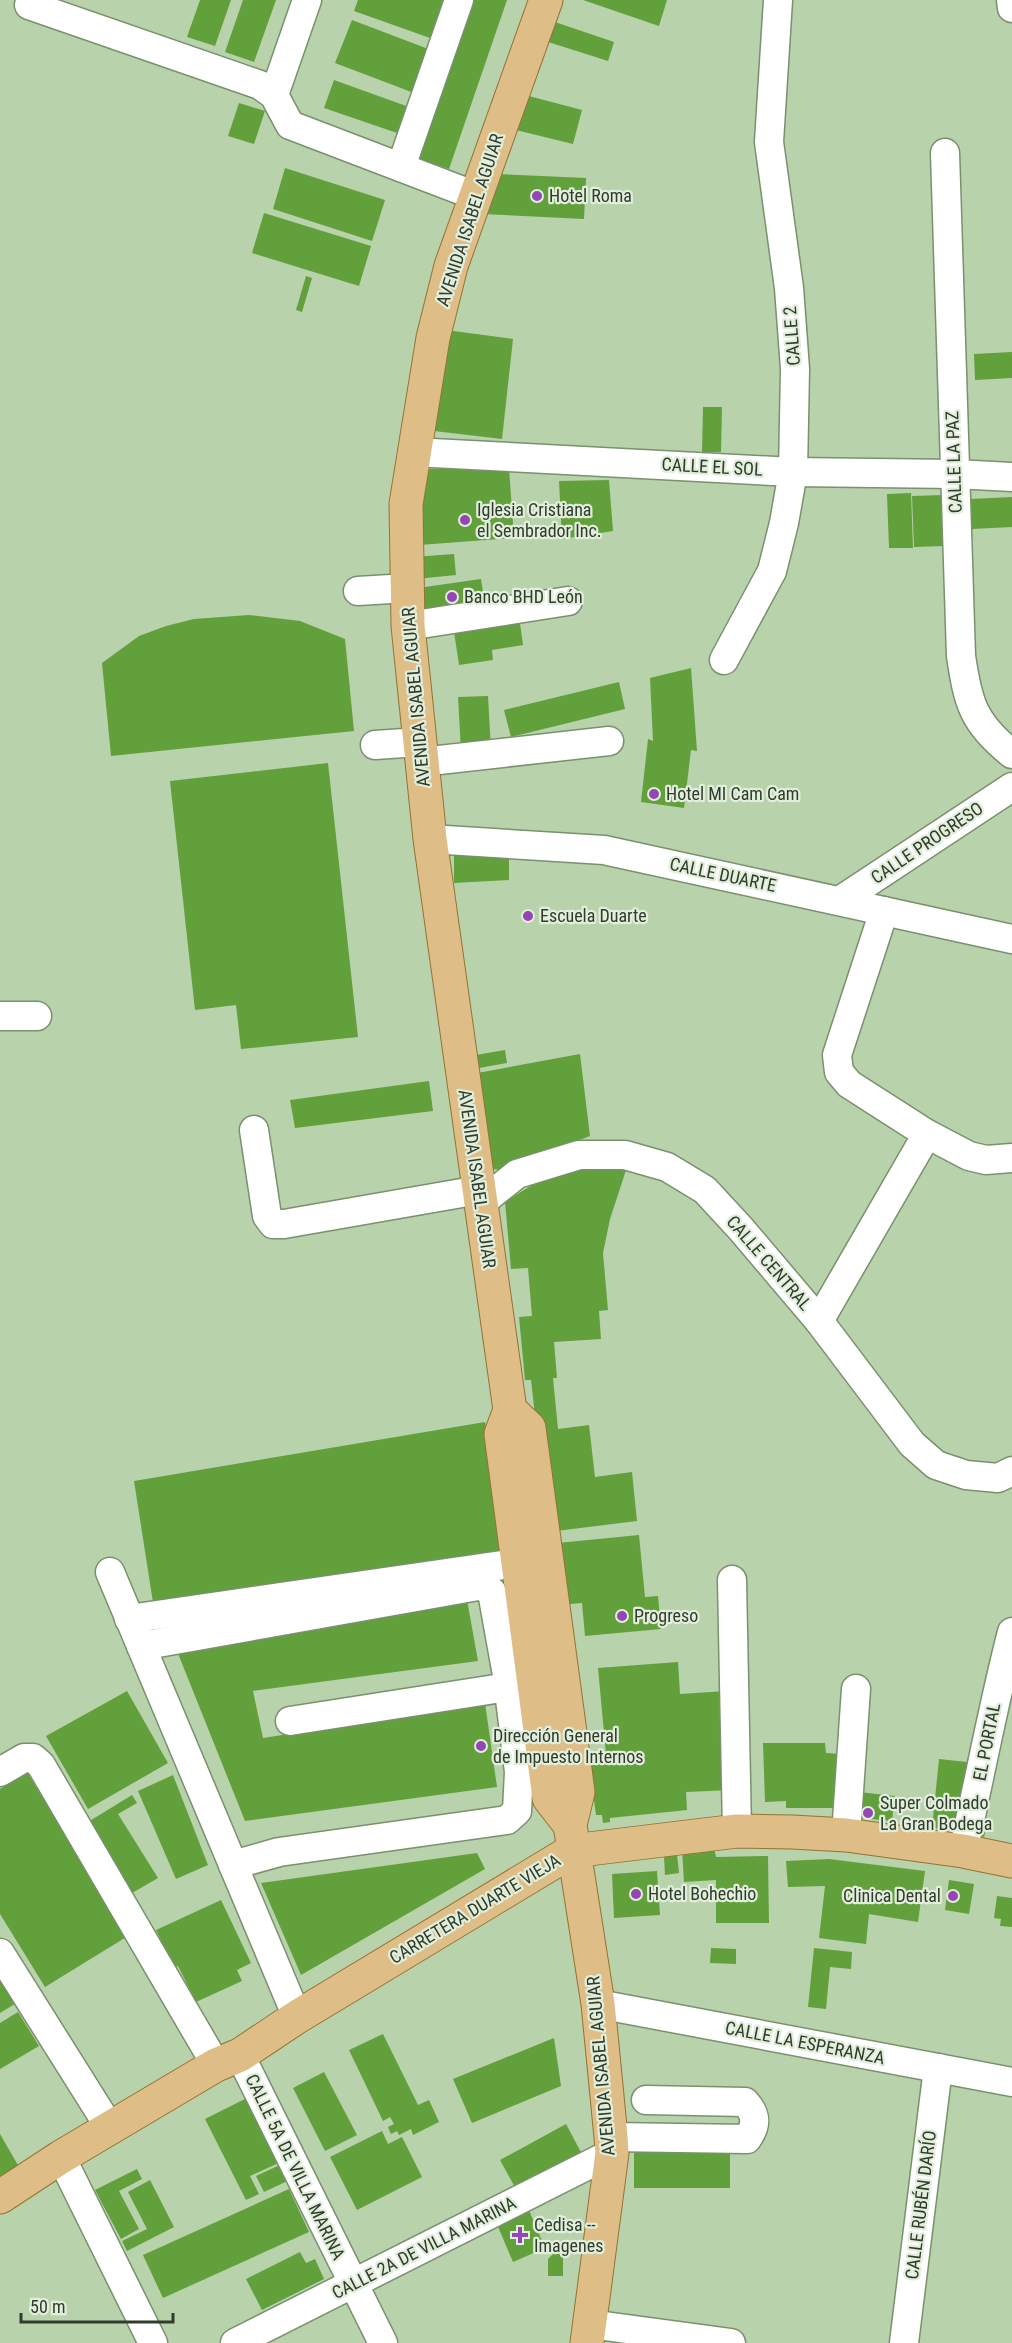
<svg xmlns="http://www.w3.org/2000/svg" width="1012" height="2343" font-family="'Roboto Condensed',sans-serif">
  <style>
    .building { fill: #62a03b }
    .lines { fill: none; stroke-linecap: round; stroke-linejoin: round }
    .minor-casing { stroke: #79916d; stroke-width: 31 }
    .major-casing { stroke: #947332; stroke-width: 35 }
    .minor { stroke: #fff; stroke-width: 28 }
    .major { stroke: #dfbd86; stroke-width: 33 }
    .poi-dot { fill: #9645b5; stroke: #e1eedb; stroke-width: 2 }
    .labels { text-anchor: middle; stroke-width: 4.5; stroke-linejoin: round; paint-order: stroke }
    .poi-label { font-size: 18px; fill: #313c2c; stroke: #e1eedb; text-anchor: start }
    .street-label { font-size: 18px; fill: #313c2c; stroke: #e1eedb }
  </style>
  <rect width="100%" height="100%" fill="#b8d2ac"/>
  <!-- building -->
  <g class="building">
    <polygon points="200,0 231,0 215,46 187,37"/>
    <polygon points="243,0 276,0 254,62 225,52"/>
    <polygon points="358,0 443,0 430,38 354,11"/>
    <polygon points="473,0 507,0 449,169 409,155"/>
    <polygon points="583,0 667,0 659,26"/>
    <polygon points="352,20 431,50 414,93 335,63"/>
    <polygon points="549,20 614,42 608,61 542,40"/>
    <polygon points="334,80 409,107 400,134 324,108"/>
    <polygon points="525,95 582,110 573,144 516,130"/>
    <polygon points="239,103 265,111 254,144 228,136"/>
    <polygon points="285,168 385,200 372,241 273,209"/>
    <polygon points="497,174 586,178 584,219 482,214"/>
    <polygon points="264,213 371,246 359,286 252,253"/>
    <polygon points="306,276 312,278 302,312 296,310"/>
    <polygon points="446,330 513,339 502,439 434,431"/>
    <polygon points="1012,352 1012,378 975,380 974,354"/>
    <polygon points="703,407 722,407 721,452 702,452"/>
    <polygon points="509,468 514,538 419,545 425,472 430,469"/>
    <polygon points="609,480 613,531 562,539 559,481"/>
    <polygon points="911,493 913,548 889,548 887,494"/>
    <polygon points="942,495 944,546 914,547 912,496"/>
    <polygon points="1012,497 1012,527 972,529 971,499"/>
    <polygon points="454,554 456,575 416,579 414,557"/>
    <polygon points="481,579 485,605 422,615 418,588"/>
    <polygon points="249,615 300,621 345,639 354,731 111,756 102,663 139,636 166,626 194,619"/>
    <polygon points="519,616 523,645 492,650 493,660 459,665 453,625"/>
    <polygon points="691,668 697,751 691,750 684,808 641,802 648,739 653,741 650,678"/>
    <polygon points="619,682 625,709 511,737 504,710"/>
    <polygon points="488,696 491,750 461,751 458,697"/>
    <polygon points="328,763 358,1037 241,1049 236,1005 195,1010 170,781"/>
    <polygon points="454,855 509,855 509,880 454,883"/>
    <polygon points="505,1050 507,1063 479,1068 476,1055"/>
    <polygon points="580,1054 590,1136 499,1170 488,1168 472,1074"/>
    <polygon points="429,1081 433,1111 295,1128 290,1100"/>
    <polygon points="627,1167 610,1219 603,1253 608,1310 599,1311 601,1339 554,1342 557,1378 553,1378 558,1429 589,1425 595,1477 632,1472 637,1521 548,1532 531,1380 525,1380 519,1317 532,1316 528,1268 511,1269 505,1202 543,1178 583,1168"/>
    <polygon points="485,1422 505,1554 154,1609 134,1481"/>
    <polygon points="639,1535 645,1597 658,1596 661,1629 585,1636 582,1603 559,1605 558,1543"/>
    <polygon points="464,1583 478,1661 253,1691 263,1738 485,1703 497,1787 245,1821 167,1626"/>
    <polygon points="678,1662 680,1694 726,1691 731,1790 686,1792 687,1810 610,1818 610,1822 603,1823 602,1815 596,1815 588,1755 606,1754 598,1668"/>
    <polygon points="127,1691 168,1763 88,1809 46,1736"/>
    <polygon points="763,1743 825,1743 826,1753 841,1754 841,1808 786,1808 786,1801 765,1802"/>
    <polygon points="939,1759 967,1762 960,1831 932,1828"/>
    <polygon points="27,1772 128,1936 45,1987 0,1914 0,1789"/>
    <polygon points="173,1775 208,1865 176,1879 138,1791"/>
    <polygon points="859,1792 895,1796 892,1821 860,1818"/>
    <polygon points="132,1795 137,1803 118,1814 158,1878 132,1893 88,1822"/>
    <polygon points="971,1818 988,1822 984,1837 971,1833"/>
    <polygon points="714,1848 716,1857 768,1856 769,1923 716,1923 716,1880 684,1882 682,1850"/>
    <polygon points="477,1853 485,1869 301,1975 261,1883"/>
    <polygon points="677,1854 679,1873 665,1875 664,1856"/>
    <polygon points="829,1859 925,1871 918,1922 869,1914 866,1944 819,1938 825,1886 788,1887 786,1861"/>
    <polygon points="657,1871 660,1915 614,1918 612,1874"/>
    <polygon points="949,1880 974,1884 969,1914 945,1910"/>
    <polygon points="997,1896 1012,1898 1012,1927 1000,1926 1001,1919 994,1918"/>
    <polygon points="221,1900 251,1963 237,1970 242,1981 196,2002 178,1966 174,1968 156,1930"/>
    <polygon points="711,1948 736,1949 736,1964 710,1963"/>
    <polygon points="814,1948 852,1952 851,1969 830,1967 826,2009 808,2007"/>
    <polygon points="0,1973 18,2002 0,2013"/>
    <polygon points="18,2012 39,2046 0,2069 0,2023"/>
    <polygon points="383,2034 418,2105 429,2100 439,2122 413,2135 411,2129 399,2135 397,2131 391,2134 388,2127 394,2124 390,2117 383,2121 349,2050"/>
    <polygon points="554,2038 561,2086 472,2123 453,2079"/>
    <polygon points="324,2072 357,2135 325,2151 293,2088"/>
    <polygon points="253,2095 285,2160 250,2176 259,2194 246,2200 205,2119"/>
    <polygon points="566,2124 583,2156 517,2191 500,2160"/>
    <polygon points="382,2131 388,2144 402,2137 422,2177 357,2210 330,2157"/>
    <polygon points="0,2134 19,2167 0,2178"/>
    <polygon points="634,2146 730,2147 730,2188 634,2188"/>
    <polygon points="284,2163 298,2176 264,2192 256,2176"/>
    <polygon points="137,2169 142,2179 119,2191 139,2229 121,2239 95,2190"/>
    <polygon points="150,2180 174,2227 127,2251 122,2241 147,2229 128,2192"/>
    <polygon points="289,2189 309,2232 163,2298 143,2255"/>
    <polygon points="528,2208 545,2248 513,2262 496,2222"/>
    <polygon points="559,2248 563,2250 563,2276 548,2276 548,2259"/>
    <polygon points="300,2252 306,2263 315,2259 324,2279 262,2310 246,2279"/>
  </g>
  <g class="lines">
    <!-- minor casing -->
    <g class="minor-casing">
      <g id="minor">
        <polyline points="1011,0 1012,8"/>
        <polyline points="29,5 260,85 274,95 290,125 476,196"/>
        <polyline points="274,95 307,0"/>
        <path d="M945 153 961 656C968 703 973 723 1012 754"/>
        <polyline points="401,167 459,0"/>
        <polyline points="413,452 793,472 955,474 1012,477"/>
        <polyline points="358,591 407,588"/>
        <polyline points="408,626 568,601"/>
        <polyline points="724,660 772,571 784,523 793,472 795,369 789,288 769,142 778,0"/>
        <polyline points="375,745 419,742"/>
        <polyline points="421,762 609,741"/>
        <polyline points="430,839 604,850 1012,939"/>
        <polyline points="841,900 1012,787"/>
        <polyline points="884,911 837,1055 839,1072 849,1084 927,1134 969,1156 986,1160 1012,1158"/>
        <polyline points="0,1016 37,1016"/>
        <polyline points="254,1130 267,1216 273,1224 284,1224 479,1190"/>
        <polyline points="481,1203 517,1174 579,1155 625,1155 667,1167 705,1190 741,1229 819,1321 912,1444 936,1465 966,1475 998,1478 1012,1471"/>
        <polyline points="819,1321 927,1134"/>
        <polyline points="110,1572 297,2017"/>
        <polyline points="732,1580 737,1831"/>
        <polyline points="129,1619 517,1563"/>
        <polyline points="141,1646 478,1586 486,1587 492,1592 507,1675"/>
        <polyline points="290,1721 508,1687"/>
        <polyline points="0,1772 24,1758 33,1758 41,1765 216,2065"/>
        <polyline points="846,1835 856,1689"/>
        <path d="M963 1851C980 1778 993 1705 1012 1632"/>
        <polyline points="233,1865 279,1852 507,1820 517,1811 519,1772 507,1675 532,1673"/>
        <polyline points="0,1953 110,2128"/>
        <polyline points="598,2004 1012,2082"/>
        <polyline points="240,2055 383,2343"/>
        <path d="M611 2137 747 2139C757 2125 757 2115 745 2102L646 2100"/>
        <polyline points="61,2157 153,2343"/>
        <polyline points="590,2324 731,2343"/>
        <polyline points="235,2343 612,2153"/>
        <polyline points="904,2343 938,2068"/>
      </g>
    </g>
    <!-- major casing -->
    <g class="major-casing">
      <g id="major">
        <polyline points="546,0 451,266 433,338 406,504 408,626 430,839 510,1410 501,1434 549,1798 570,1825"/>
        <polyline points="510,1410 529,1428 578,1792 570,1825 598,2004 611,2137 612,2153 587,2343"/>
        <polyline points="0,2197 61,2157 216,2065 240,2055 297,2017 572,1851 737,1831 792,1832 846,1835 963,1851 1012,1861"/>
      </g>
    </g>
    <!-- minor -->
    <use href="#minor" class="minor"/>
    <!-- major -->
    <use href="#major" class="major"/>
  </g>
  <!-- markers -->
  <g class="poi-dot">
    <circle cx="537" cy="196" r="6"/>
    <circle cx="465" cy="520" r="6"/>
    <circle cx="452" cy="597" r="6"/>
    <circle cx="654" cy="794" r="6"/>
    <circle cx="528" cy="916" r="6"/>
    <circle cx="622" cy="1616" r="6"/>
    <circle cx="481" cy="1746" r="6"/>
    <circle cx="868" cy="1813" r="6"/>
    <circle cx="636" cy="1894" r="6"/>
    <circle cx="953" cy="1896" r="6"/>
    <path d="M517 2226h6v6h6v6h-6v6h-6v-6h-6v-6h6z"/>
  </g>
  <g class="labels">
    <!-- poi labels -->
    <g class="poi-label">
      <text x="549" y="202">Hotel Roma</text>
      <text x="477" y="516">Iglesia Cristiana<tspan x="477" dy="21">el Sembrador Inc.</tspan></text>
      <text x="464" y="603">Banco BHD León</text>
      <text x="666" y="800">Hotel MI Cam Cam</text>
      <text x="540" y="922">Escuela Duarte</text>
      <text x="634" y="1622">Progreso</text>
      <text x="493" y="1742">Dirección General<tspan x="493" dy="21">de Impuesto Internos</tspan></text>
      <text x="880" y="1809">Super Colmado<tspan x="880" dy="21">La Gran Bodega</tspan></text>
      <text x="648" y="1900">Hotel Bohechio</text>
      <text x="941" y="1902" text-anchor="end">Clinica Dental</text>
      <text x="534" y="2231">Cedisa --<tspan x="534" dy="21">Imagenes</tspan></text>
    </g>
    <!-- street labels -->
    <g class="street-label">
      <text transform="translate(470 220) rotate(-72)" y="6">AVENIDA ISABEL AGUIAR</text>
      <text transform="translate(792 336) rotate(-94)" y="6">CALLE 2</text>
      <text transform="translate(954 462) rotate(-92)" y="6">CALLE LA PAZ</text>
      <text transform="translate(712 467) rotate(3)" y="6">CALLE EL SOL</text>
      <text transform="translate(416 697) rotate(-95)" y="6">AVENIDA ISABEL AGUIAR</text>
      <text transform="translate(927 843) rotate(-34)" y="6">CALLE PROGRESO</text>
      <text transform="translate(723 875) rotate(12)" y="6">CALLE DUARTE</text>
      <text transform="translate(477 1179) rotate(82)" y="6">AVENIDA ISABEL AGUIAR</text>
      <text transform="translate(769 1263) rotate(49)" y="6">CALLE CENTRAL</text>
      <text transform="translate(987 1742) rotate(-79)" y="6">EL PORTAL</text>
      <text transform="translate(475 1909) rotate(-31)" y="6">CARRETERA DUARTE VIEJA</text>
      <text transform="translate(805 2043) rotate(11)" y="6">CALLE LA ESPERANZA</text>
      <text transform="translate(601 2066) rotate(-95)" y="6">AVENIDA ISABEL AGUIAR</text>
      <text transform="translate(295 2167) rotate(64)" y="6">CALLE 5A DE VILLA MARINA</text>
      <text transform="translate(921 2205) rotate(-83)" y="6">CALLE RUBÉN DARÍO</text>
      <text transform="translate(424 2248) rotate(-27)" y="6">CALLE 2A DE VILLA MARINA</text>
    </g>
  </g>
  <!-- scale -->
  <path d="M21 2313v9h152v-9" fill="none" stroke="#313c2c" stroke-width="3"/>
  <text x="30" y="2313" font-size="18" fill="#313c2c" stroke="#e1eedb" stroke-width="4.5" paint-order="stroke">50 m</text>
</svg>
